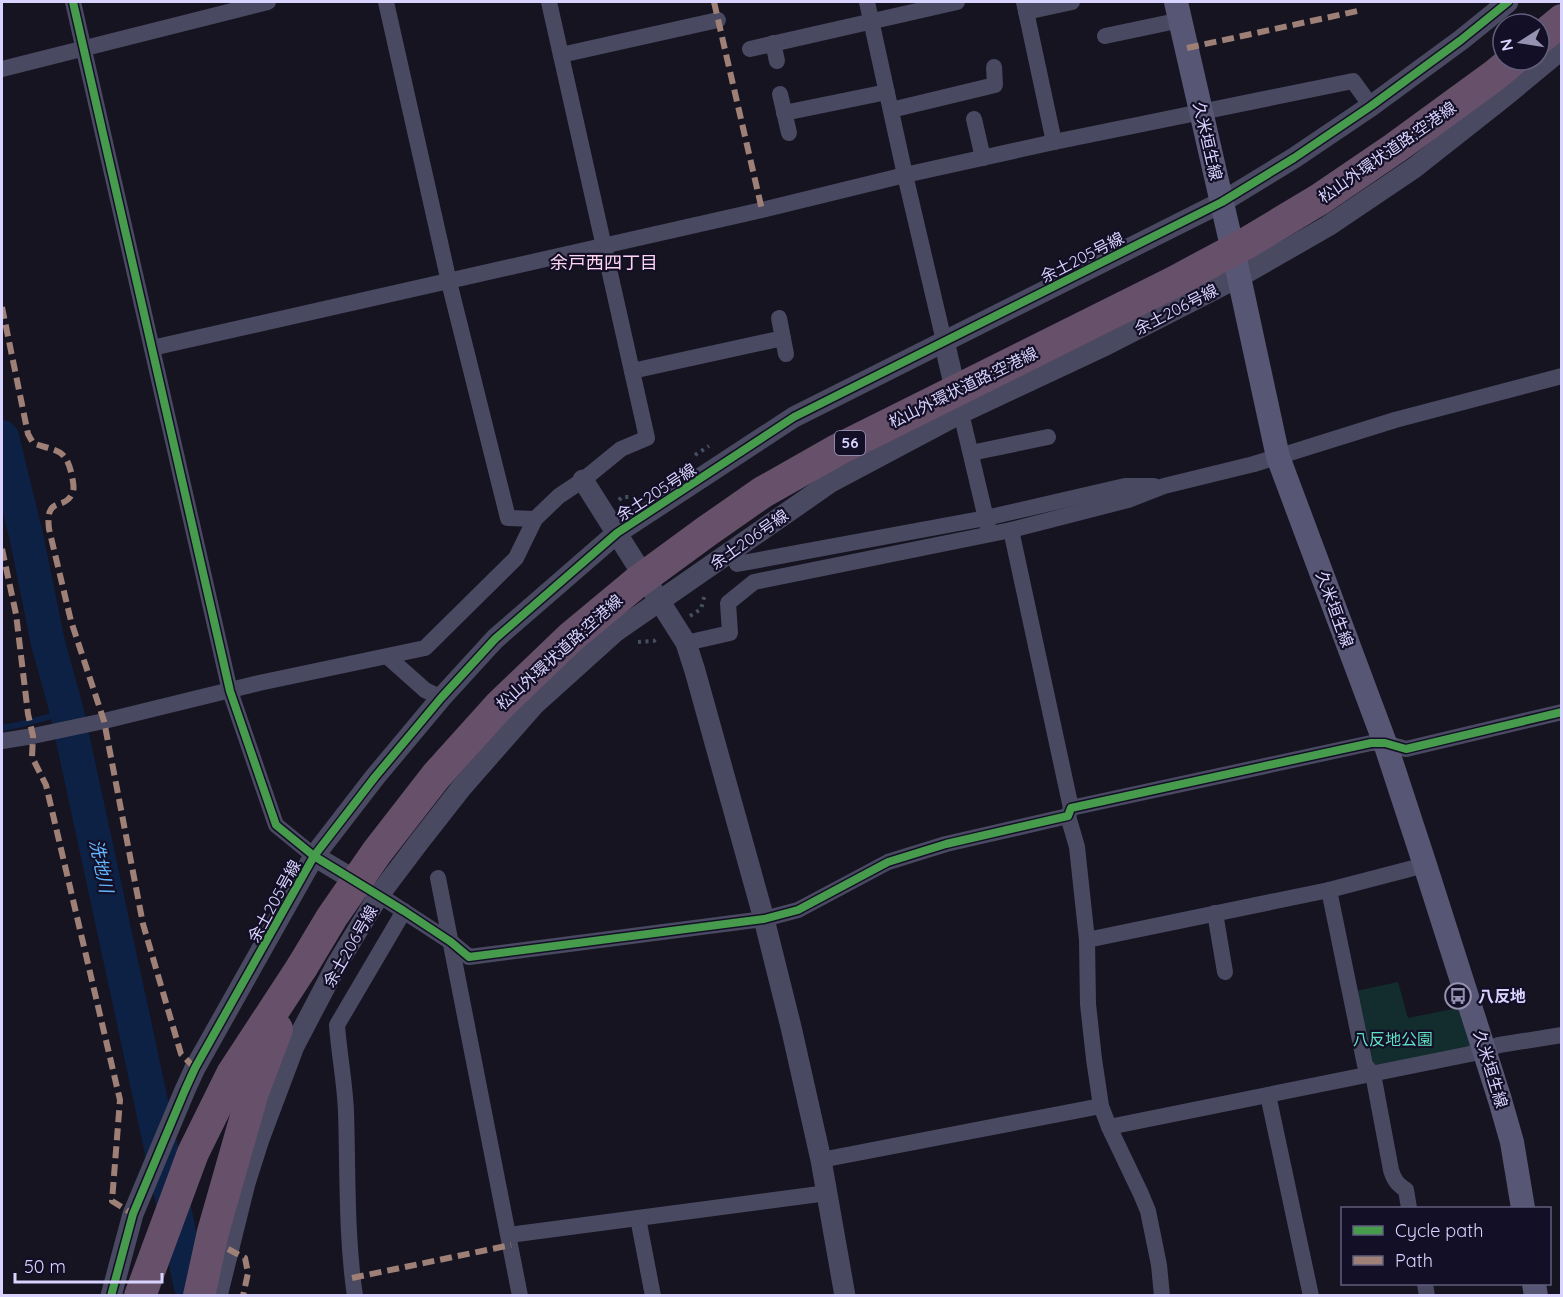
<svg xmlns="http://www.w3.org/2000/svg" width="1563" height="1297" font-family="Quicksand,'Noto Sans JP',sans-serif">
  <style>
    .green { fill: #132c2d }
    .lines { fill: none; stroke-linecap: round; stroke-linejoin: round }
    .stream { stroke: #0d2144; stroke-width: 6 }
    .river { stroke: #0d2144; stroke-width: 34 }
    .path { stroke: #44505f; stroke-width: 4; stroke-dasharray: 3 4.5; stroke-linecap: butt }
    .minor { stroke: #4a4962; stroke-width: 16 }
    .tertiary { stroke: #4a4962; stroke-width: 21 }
    .secondary { stroke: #575674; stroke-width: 24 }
    .motorway { stroke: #67516a; stroke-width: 32 }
    .motorway-bridge { stroke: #67516a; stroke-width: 32 }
    .quiet { stroke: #9e8076; stroke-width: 6; stroke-dasharray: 12 6; stroke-linecap: butt }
    .cycleway-casing { stroke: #130f26; stroke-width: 11 }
    .cycleway { stroke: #469c4c; stroke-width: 8 }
    .labels { text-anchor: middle; stroke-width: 4.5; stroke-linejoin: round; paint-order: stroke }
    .shield { fill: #130f26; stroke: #9e99be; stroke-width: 1.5 }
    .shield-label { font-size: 15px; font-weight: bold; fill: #d9d4ff }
    .street-label { font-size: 16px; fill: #d9d4ff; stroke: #130f26 }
    .poi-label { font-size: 16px; font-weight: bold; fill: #d9d4ff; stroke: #130f26; text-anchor: start }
    .park-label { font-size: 16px; fill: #5fe0c0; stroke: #130f26 }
    .neighbourhood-label { font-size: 18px; fill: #ffd6f0; stroke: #130f26 }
    .water-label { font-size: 18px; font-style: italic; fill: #62b6ff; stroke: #130f26 }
  </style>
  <rect width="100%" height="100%" fill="#161421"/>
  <!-- green -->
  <polygon class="green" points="1398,982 1408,1018 1462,1007 1472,1050 1376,1069 1370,1064 1356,991"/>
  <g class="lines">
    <!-- stream -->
    <polyline class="stream" points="2,728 18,725 67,712"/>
    <!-- river -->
    <polyline class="river" points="2,437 26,535 48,643 67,712 193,1296"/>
    <!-- path -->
    <g class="path">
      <polyline points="695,455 709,446"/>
      <polyline points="619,500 622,497 634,497"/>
      <polyline points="690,616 701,609 705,594"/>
      <polyline points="638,642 654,641 659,637"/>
    </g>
    <!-- minor -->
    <g class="minor">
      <polyline points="73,2 230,691 276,825 314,856"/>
      <polyline points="386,2 449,282 508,518 535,519"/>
      <polyline points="867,2 905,175 944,341"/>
      <polyline points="1024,2 1054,142"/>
      <polyline points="1026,12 1072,2"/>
      <polyline points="1105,36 1181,20"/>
      <polyline points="773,43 777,61"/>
      <polyline points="750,49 957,2"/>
      <polyline points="561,55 718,20"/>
      <polyline points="2,69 268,2"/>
      <polyline points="780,94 789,133"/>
      <polyline points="891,110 995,85 994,67"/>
      <polyline points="784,113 887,92"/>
      <polyline points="974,119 983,158"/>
      <polyline points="779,318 786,354"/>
      <polyline points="152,348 762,210 905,175 1054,142 1353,81 1371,106"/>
      <polyline points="632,371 783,338"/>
      <polyline points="961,413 988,527"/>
      <polyline points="971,453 1048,437"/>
      <polyline points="1011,530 1071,808"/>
      <polyline points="737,564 986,518 1125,486 1154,486"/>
      <polyline points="686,643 730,633 728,603 754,582 1011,530 1128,500 1164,486 1254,464 1395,420 1562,376"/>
      <polyline points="388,657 425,690 441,698"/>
      <polyline points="2,741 33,736 104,721 259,683 425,648 516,558 535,519 559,496 583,480 621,449 647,438 549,2"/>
      <polyline points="1068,816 1077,847 1087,940 1088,1004 1094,1059 1101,1106 1109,1127 1141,1194 1148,1211 1159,1265 1162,1296"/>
      <polyline points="438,878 520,1296"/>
      <path d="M1329 890 1365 1065 1373 1074 1391 1170C1394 1180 1397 1184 1406 1190L1409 1208"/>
      <polyline points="379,895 451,942 469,957 764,919 798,910 888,862 946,844 1068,816 1071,808 1371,743 1385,743 1406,749 1562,712"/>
      <polyline points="1215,913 1225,972"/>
      <polyline points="1087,940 1329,890 1425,865"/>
      <polyline points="1268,1095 1311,1296"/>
      <polyline points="1109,1127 1470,1054 1499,1045 1562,1035"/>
      <polyline points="821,1160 1101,1106"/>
      <polyline points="638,1218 653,1296"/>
      <polyline points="509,1235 827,1193"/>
      <polyline points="1425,1284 1427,1296"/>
      <path d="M355 1296C346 1235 348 1173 346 1112 345 1083 339 1054 337 1025L404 911"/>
    </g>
    <!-- tertiary -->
    <g class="tertiary">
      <polyline points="944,341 958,401"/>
      <polyline points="583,480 686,643 695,671 764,919 791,1027 821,1160 845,1296"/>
      <polyline points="314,856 366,887"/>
      <polyline points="111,1296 133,1214 185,1090 195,1068 314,856 375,777 441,698 495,639 617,533 794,417 1222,202 1294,158 1371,106 1461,40 1508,2"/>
      <polyline points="217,1296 245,1183 259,1139 294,1046 337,964 379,895 419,842 462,787 534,705 615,632 831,482 961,413 1106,345 1239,277 1328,226 1414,168 1504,97 1562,49"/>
    </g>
    <!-- secondary -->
    <g class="secondary">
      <polyline points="1176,2 1239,277 1278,457 1385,743 1425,865 1500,1100 1512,1142 1523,1208"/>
      <polyline points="1534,1284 1536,1296"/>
    </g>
    <!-- motorway -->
    <g class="motorway">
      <polyline points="1539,39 1562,20"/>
      <polyline points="140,1296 193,1153 232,1074 302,967"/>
      <polyline points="199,1296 213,1232 253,1092 277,1029"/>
    </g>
    <!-- motorway-bridge -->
    <polyline class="motorway-bridge" points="302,967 332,917 377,852 436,776 500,705 571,637 636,583 707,531 763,492 839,449 1174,282 1245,244 1320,199 1395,148 1495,75 1513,60"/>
    <!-- quiet -->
    <g class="quiet">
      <polyline points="714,2 762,210"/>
      <polyline points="1187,48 1362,10"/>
      <path d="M2 307 28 434 33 443C56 452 66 447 72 476 73 482 75 489 72 494 64 511 45 495 49 529L71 621 104 721 143 924 181 1054 195 1068"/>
      <polyline points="2,549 16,614 28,714 33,736 32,757 46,785 120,1100 112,1201 133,1214"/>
      <polyline points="228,1249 245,1258 248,1273 243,1296"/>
      <polyline points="352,1278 511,1245"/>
    </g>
    <!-- cycleway casing -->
    <g class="cycleway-casing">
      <g id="cycleway">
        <polyline points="73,2 230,691 276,825 314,856 404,911 451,942 469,957 764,919 798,910 888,862 946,844 1068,816 1071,808 1371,743 1385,743 1406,749 1562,712"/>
        <polyline points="111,1296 133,1214 185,1090 195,1068 314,856 375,777 441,698 495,639 617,533 794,417 1222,202 1294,158 1371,106 1461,40 1508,2"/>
      </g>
    </g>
    <!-- cycleway -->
    <use href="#cycleway" class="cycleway"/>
  </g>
  <!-- icons -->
  <defs>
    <g id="bus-ring" transform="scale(1.35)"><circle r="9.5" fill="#130f26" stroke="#9591b1" stroke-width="1.5"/><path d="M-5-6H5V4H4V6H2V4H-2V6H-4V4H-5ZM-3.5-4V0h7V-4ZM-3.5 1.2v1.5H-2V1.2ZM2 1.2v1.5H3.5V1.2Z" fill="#9591b1"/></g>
  </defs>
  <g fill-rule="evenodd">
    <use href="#bus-ring" x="1458" y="996"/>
  </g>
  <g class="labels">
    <!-- shield labels -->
    <rect class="shield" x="835" y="431" width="30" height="24" rx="4.5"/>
    <g class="shield-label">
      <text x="850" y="448">56</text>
    </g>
    <!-- street labels -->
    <g class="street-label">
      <text transform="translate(1208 141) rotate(77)" y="6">久米垣生線</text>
      <text transform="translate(1387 152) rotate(-35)" y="6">松山外環状道路;空港線</text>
      <text transform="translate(1082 257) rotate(-27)" y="6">余土205号線</text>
      <text transform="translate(1176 309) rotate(-27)" y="6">余土206号線</text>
      <text transform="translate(963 387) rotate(-26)" y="6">松山外環状道路;空港線</text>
      <text transform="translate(656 492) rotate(-33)" y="6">余土205号線</text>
      <text transform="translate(749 539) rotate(-35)" y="6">余土206号線</text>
      <text transform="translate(1335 609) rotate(70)" y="6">久米垣生線</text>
      <text transform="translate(559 652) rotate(-42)" y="6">松山外環状道路;空港線</text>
      <text transform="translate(274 901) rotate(-61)" y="6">余土205号線</text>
      <text transform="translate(350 946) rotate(-60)" y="6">余土206号線</text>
      <text transform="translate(1491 1069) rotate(73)" y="6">久米垣生線</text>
    </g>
    <!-- poi labels -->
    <g class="poi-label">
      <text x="1478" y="1002">八反地</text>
    </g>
    <!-- park labels -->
    <g class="park-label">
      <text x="1393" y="1045">八反地公園</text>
    </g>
    <!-- neighbourhood labels -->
    <g class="neighbourhood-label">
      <text x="604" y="269">余戸西四丁目</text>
    </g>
    <!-- water labels -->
    <g class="water-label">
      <text transform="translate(101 866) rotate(78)" y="6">洗地川</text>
    </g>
  </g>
  <!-- border -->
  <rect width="1563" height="1297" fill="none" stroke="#d9d4ff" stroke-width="6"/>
  <!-- legend -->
  <rect x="1341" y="1207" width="210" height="78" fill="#130f26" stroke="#625e7d" stroke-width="1.5"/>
  <rect x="1353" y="1226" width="30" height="9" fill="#469c4c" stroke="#625e7d" stroke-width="1.5"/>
  <text x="1395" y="1237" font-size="18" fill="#d9d4ff">Cycle path</text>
  <rect x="1353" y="1256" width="30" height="9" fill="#9e8076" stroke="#625e7d" stroke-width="1.5"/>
  <text x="1395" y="1267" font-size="18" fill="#d9d4ff">Path</text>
  <!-- north arrow -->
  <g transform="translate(1521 42) rotate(258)"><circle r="28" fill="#130f26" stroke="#625e7d" stroke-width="1.5"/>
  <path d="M0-4.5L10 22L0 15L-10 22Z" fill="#9591b1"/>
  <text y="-9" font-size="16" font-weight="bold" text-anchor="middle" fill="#d9d4ff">N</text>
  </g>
  <!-- scale -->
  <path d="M15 1273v9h147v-9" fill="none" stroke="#d9d4ff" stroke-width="3"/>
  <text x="24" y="1273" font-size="18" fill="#d9d4ff" stroke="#130f26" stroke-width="4.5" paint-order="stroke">50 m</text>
</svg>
